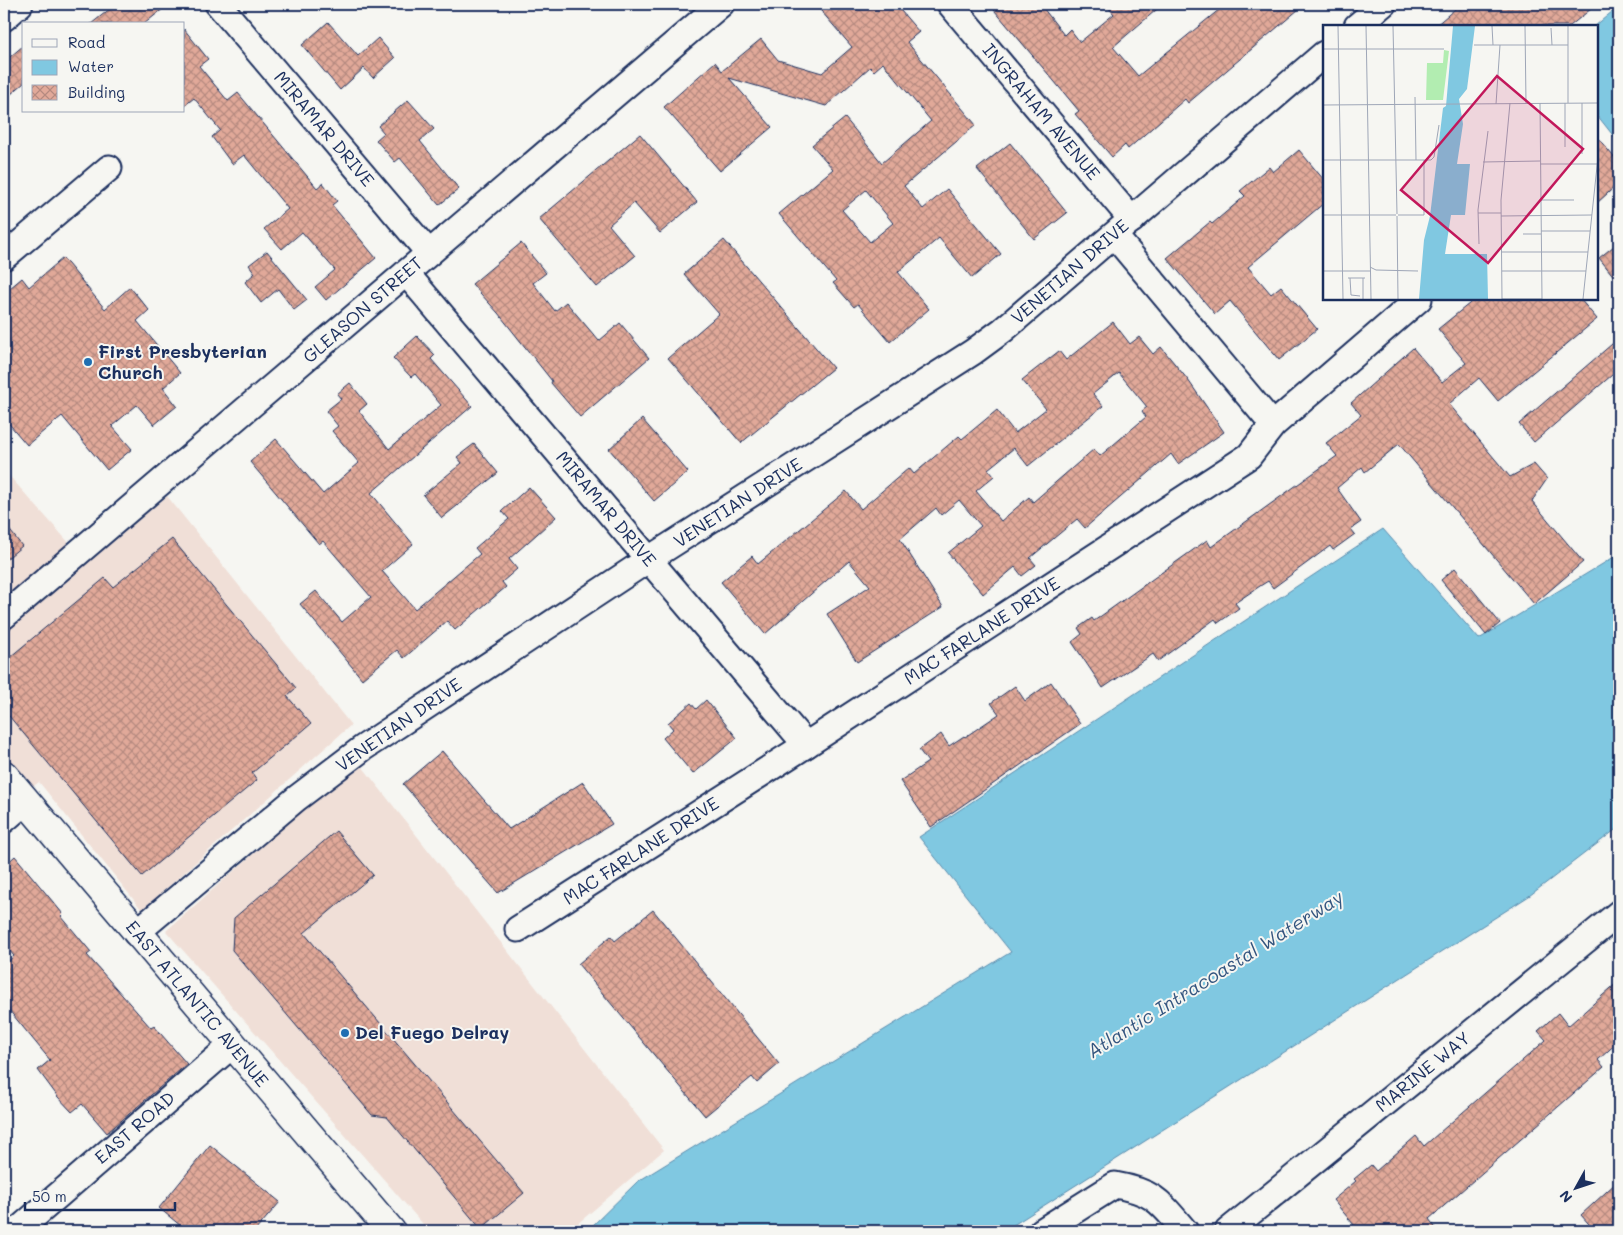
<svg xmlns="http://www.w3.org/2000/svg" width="1623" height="1235" font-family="Mali,sans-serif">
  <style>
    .built { fill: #f0dfd7 }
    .water { fill: #80c8e1; stroke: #588bad }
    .building { fill: url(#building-cross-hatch); stroke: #1b2f5e; fill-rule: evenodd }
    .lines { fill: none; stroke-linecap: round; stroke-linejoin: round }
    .minor-casing { stroke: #1b2f5e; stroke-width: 29 }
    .major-casing { stroke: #1b2f5e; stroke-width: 31 }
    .minor { stroke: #f6f6f2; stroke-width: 25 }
    .major { stroke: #f6f6f2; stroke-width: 28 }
    .poi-dot { fill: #1f6fb2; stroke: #f6f6f2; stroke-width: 2 }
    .labels { text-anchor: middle; stroke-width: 4; stroke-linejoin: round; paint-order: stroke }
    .street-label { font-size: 18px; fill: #1b2f5e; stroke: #f6f6f2 }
    .poi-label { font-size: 18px; font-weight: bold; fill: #1b2f5e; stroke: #f6f6f2; text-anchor: start }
    .water-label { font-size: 19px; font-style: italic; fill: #34557f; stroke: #f6f6f2 }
    .inset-road { fill: none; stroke: #9ea6b7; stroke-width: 1 }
    .view { fill: #c2185b; fill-opacity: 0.15; stroke: #c2185b; stroke-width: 2.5 }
    .inset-edge { fill: none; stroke: #1b2f5e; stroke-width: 2.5 }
  </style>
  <defs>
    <pattern id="building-cross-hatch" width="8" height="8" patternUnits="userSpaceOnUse" patternTransform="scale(1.25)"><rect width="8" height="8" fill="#e1a999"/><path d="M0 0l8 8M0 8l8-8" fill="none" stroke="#b68a80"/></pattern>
  </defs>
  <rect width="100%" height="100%" fill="#f6f6f2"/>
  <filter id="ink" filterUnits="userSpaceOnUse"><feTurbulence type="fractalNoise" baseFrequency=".02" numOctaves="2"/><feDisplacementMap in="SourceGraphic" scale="10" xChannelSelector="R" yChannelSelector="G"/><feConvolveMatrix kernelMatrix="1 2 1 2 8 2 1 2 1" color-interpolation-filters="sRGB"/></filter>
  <g filter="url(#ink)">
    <!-- built -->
    <g class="built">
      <polygon points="4,470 71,545 4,602"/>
      <polygon points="167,496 351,725 142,910 39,782 4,809 4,634"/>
      <polygon points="358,761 664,1150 569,1231 429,1231 166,931"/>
    </g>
    <!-- water -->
    <g class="water">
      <polygon points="1619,6 1619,143 1597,115 1595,26"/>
      <polygon points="1383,529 1479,639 1619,554 1619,827 1529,896 1004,1231 587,1231 637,1182 1011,952 919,837"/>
    </g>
    <!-- building -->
    <g class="building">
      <polygon points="116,4 169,4 144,24 91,24"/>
      <path d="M815 4H895L919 32 907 42 976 125 904 186 923 209 947 189 1001 254 972 278 939 238 898 272 929 309 890 342 858 304 854 307 833 283 836 281 779 214 833 169 812 145 845 118 882 163 931 121 883 63 874 71 870 67 826 106 729 78 772 127 720 171 664 107 715 62 722 71 761 39 778 60 822 73 852 47ZM866 190 893 223 870 242 842 210Z"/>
      <polygon points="989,4 1040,4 1064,35 1070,29 1080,42 1114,14 1105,4 1163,4 1113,47 1138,76 1226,4 1305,4 1188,103 1185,99 1128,149 1125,145 1112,157 1075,114 1079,111 1054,81"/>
      <polygon points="1461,4 1597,4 1570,26 1435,26"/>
      <polygon points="328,22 358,56 378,38 395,58 373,78 364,68 340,90 302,45"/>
      <polygon points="184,29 208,59 199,66 228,101 238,93 317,188 323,183 337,201 332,205 376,258 326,300 315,287 335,270 302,232 282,249 264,229 288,209 244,155 232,164 212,137 220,130 194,98 184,106"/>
      <polygon points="24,45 24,83 4,100 4,62"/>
      <polygon points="408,100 434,129 420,141 459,189 439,205 400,158 395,162 376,140 384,133 378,126"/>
      <polygon points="640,134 697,202 660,233 634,203 609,225 635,256 597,287 539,219"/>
      <polygon points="1597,137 1619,163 1619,183 1597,203"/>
      <polygon points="1010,143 1067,213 1034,239 977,169"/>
      <polygon points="1299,150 1324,180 1324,203 1248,267 1271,294 1281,286 1317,329 1279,360 1230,301 1215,314 1167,258 1210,222 1212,224 1245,196 1240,191 1269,167 1273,172"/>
      <polygon points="724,240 833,368 741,443 668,358 719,314 684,274"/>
      <polygon points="1619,242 1619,283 1599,258"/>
      <polygon points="521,243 546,273 533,283 555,311 566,302 599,341 620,323 649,358 580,417 551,383 552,381 498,313 472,284"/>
      <polygon points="267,251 307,300 294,310 278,289 261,303 245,282 255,273 249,265"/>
      <polygon points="63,258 105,309 130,287 149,310 137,321 180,373 163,388 177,406 154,425 137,405 112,426 132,449 107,470 62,416 27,445 4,418 4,293 22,278 29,287"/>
      <polygon points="1475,299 1580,299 1597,319 1498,401 1479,378 1449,404 1510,477 1534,464 1547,479 1532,501 1583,562 1534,604 1399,444 1365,472 1362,467 1337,488 1361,522 1351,529 1355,534 1333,550 1330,546 1273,588 1268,581 1260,586 1235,603 1239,608 1218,623 1215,619 1158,661 1153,654 1103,688 1072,642 1082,634 1078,628 1092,618 1094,621 1207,540 1211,547 1337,456 1326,443 1361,415 1351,403 1413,348 1442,382 1466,363 1438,329"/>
      <path d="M1113 322 1130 344 1139 337 1153 354 1161 347 1188 380 1224 432 1178 464 1171 454 1085 528 1077 519 1030 558 1036 565 1022 576 1015 567 983 594 948 553 981 526 959 500 941 515 936 508 900 539 943 607 857 662 827 614 870 586 849 561 765 634 721 582 752 556 758 564 846 491 861 509 909 468 914 474 959 436 962 439 997 410 1015 433 1046 409 1022 380 1059 351 1066 360ZM1119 373 1147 407 1142 411 1146 417 1100 456 1094 449 1033 502 1029 497 1001 521 976 491 994 476 988 469 1014 448 1028 466 1103 406 1093 394Z"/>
      <polygon points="417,336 435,355 431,359 472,406 371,493 413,544 382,571 415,609 480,554 475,548 509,519 502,511 529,487 556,517 509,559 517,569 502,582 506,587 455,630 447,621 404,658 397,650 362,679 300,604 316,591 342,622 371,597 323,541 319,544 250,462 276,439 323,494 359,463 332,431 338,426 326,411 341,399 337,394 350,383 367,404 359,411 389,449 441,405 415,374 411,377 393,358"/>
      <polygon points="1619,338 1619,369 1534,442 1519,424"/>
      <polygon points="642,419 688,472 654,501 609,449"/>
      <polygon points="474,444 498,473 442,518 423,495 462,463 457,457"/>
      <polygon points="4,523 22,546 4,561"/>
      <polygon points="172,539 296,688 287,696 311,724 252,773 257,780 142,876 4,710 4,662 105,578 113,587"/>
      <polygon points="1455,568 1500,623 1486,635 1441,580"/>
      <polygon points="1051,682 1080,724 931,827 900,781 928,762 919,750 941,734 949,746 964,736 965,737 999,714 991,703 1015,686 1025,701"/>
      <polygon points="706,700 737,738 693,774 663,738 673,729 668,723 691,703 696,709"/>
      <polygon points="442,751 509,829 583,782 612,824 498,893 403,784"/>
      <polygon points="336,831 373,875 304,933 524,1193 481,1229 387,1117 372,1115 232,950 234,918"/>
      <polygon points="15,856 63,914 61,916 91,952 87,955 151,1028 154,1026 187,1064 107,1133 82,1104 72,1112 58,1097 38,1070 50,1060 4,1004 4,965 14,956 4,944 4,866"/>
      <polygon points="653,910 779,1064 757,1083 752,1077 705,1116 578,964 611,936 615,941"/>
      <polygon points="1619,981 1619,1041 1598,1060 1604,1067 1429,1219 1438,1231 1359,1231 1333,1200 1356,1181 1354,1179 1371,1165 1376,1171 1416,1136 1424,1146 1546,1040 1538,1031 1558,1013 1568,1026"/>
      <polygon points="210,1145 280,1202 255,1231 187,1231 159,1208"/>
      <polygon points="1619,1180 1619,1231 1595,1231 1581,1215"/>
    </g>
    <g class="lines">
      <!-- minor casing -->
      <g class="minor-casing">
        <g id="minor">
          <polyline points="218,4 429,253"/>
          <polyline points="950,4 1132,220"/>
          <polyline points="4,18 20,4"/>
          <polyline points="1357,26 1383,4"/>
          <polyline points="1114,235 1273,425"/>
          <polyline points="4,257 109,168"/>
          <polyline points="406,273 806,745"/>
          <polyline points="4,616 721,4"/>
          <polyline points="4,820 26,801"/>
          <polyline points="518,929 806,745 1249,456 1273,425 1419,299"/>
          <polyline points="136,933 297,798 363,748 649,559 973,352 1003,330 1324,54"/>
          <polyline points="17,1231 232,1045"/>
          <path d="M1042 1231 1115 1185C1155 1192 1160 1202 1185 1231"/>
          <polyline points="1228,1231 1619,913"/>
        </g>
      </g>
      <!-- major casing -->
      <g class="major-casing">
        <polyline id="major" points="4,775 391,1231"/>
      </g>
      <!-- minor -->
      <use href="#minor" class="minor"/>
      <!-- major -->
      <use href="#major" class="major"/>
    </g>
  </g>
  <!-- markers -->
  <g class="poi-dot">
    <circle cx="88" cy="362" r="5"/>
    <circle cx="345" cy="1033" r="5"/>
  </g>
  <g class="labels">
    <!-- street labels -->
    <g class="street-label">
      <text transform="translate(1041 112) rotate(50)" y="6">INGRAHAM AVENUE</text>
      <text transform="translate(324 129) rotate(50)" y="6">MIRAMAR DRIVE</text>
      <text transform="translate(1070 272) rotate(-41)" y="6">VENETIAN DRIVE</text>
      <text transform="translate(363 310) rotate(-41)" y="6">GLEASON STREET</text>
      <text transform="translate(738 503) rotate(-33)" y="6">VENETIAN DRIVE</text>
      <text transform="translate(606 509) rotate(50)" y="6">MIRAMAR DRIVE</text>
      <text transform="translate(982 631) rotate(-33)" y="6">MAC FARLANE DRIVE</text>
      <text transform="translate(399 725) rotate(-35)" y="6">VENETIAN DRIVE</text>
      <text transform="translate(641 851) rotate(-33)" y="6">MAC FARLANE DRIVE</text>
      <text transform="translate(197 1004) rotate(50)" y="6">EAST ATLANTIC AVENUE</text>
      <text transform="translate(1423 1072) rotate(-39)" y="6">MARINE WAY</text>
      <text transform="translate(135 1128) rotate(-41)" y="6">EAST ROAD</text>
    </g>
    <!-- poi labels -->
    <g class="poi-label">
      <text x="98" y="358">First Presbyterian<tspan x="98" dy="21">Church</tspan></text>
      <text x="355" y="1039">Del Fuego Delray</text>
    </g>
    <!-- water labels -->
    <g class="water-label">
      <text transform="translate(1215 974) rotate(-32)" y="7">Atlantic Intracoastal Waterway</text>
    </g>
  </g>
  <!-- overview -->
  <g transform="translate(1323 25)">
    <rect width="275" height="275" fill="#f6f6f2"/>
    <path d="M121 25 126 26 120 75H103L104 38H120Z" fill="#b2edb1"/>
    <path d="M130 1H152L144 64 136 74 140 99 134 139H147L142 190H128L122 229H164L165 274H96L101 215 107 191 120 83 123 81Z" fill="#80c8e1"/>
    <path class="inset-road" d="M15 1 20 274M43 1 48 274M70 1 74 189M169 1 170 20M202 1 203 78M245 1V78M228 3 229 20M151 20H245M0 24H121M92 72 93 135M217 78 219 274M242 78V122M259 78V129M173 79 177 20M0 80 275 78M0 135H108L111 132 116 100M160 137 217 136M217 139H274M218 175H251M155 188H178M0 190H73M75 190H101V135M74 191 75 274M178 191 269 190M218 206H267M200 209H218M156 219 155 185 165 106M179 227H265M47 242 53 245 95 246M0 246H47M179 246H263M25 253H42M27 253 28 270 37 271M40 253V274M179 274 178 175 187 78M179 274H219M260 274 275 132"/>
    <path class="view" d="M174 51 260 124 165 238 78 165Z"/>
    <rect width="275" height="275" class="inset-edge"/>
  </g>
  <!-- margin -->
  <rect width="1623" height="1235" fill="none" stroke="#f6f6f2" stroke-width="20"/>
  <rect x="10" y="10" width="1603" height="1215" fill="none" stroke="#1b2f5e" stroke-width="2" filter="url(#ink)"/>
  <!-- legend -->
  <rect x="22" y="22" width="162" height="90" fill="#f6f6f2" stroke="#9ea6b7"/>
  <rect x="32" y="39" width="25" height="8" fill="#f6f6f2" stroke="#9ea6b7"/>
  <text x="68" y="48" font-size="15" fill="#1b2f5e">Road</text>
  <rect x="32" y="60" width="25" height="15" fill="#80c8e1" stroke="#9ea6b7"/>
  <text x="68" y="72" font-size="15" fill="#1b2f5e">Water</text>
  <rect x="32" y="85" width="25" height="15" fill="url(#building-cross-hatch)" stroke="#9ea6b7"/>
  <text x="68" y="98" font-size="15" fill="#1b2f5e">Building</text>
  <!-- north arrow -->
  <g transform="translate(1576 1188) rotate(230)" stroke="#f6f6f2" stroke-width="4" paint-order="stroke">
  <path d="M0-4L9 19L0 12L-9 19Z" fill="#1b2f5e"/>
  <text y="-8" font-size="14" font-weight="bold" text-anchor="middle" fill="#1b2f5e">N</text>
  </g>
  <!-- scale -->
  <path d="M25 1202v8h150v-8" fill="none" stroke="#1b2f5e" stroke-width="2.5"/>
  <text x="32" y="1202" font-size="15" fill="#1b2f5e" stroke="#f6f6f2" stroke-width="4" paint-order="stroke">50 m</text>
</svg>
